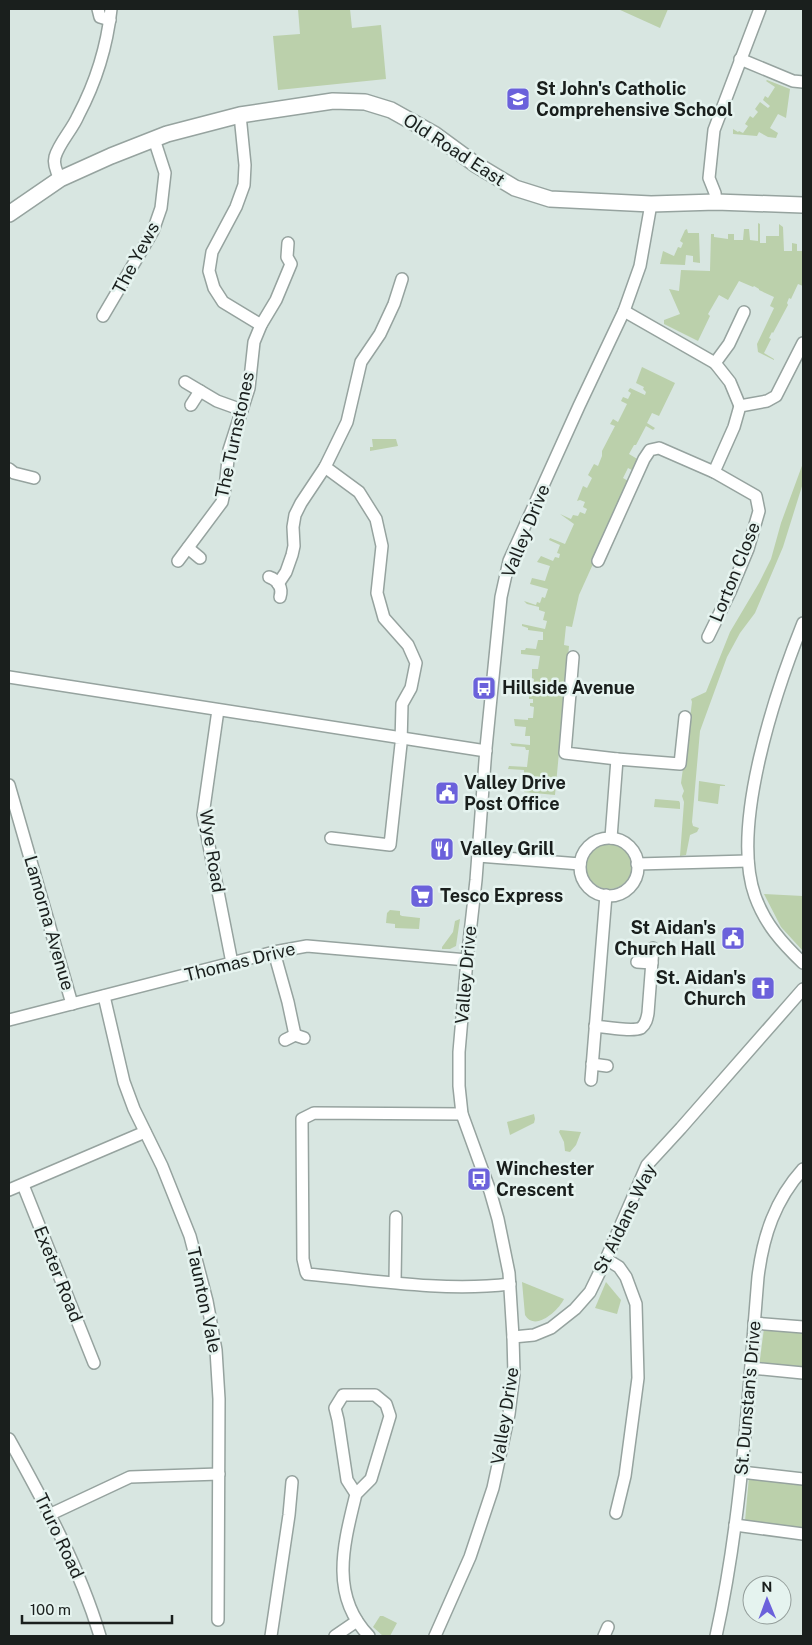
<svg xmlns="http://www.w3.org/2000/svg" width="812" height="1645" font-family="'Public Sans',sans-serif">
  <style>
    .green { fill: #bbd0ab }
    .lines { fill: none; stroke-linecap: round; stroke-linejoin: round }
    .minor-casing { stroke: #96a39f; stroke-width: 14 }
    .major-casing { stroke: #96a39f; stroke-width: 18 }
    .minor { stroke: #fff; stroke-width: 11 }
    .major { stroke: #fff; stroke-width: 15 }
    .labels { text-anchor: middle; stroke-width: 5; stroke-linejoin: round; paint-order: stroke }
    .poi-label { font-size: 18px; font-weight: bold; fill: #1a1f1d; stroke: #e5f3ef; text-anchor: start }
    .street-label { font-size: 18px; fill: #1a1f1d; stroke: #e5f3ef }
  </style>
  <rect width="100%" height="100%" fill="#d8e6e1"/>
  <!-- green -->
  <g class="green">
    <polygon points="298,9 350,9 352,28 381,25 386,79 278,90 273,36 300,34"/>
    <polygon points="618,9 668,9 660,28"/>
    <polygon points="767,80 790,89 786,118 778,114 770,128 778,133 776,138 768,137 759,132 757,136 733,134 733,129 738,132 739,131 743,133 748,126 745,124 750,116 753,118 758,112 755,109 760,102 768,108 770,106 763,100 765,96 768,98 775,87 766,81"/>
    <polygon points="758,223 760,224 760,243 766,243 766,236 779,236 779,224 783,227 784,251 792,251 792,243 797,244 797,251 802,251 803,247 803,286 798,284 791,299 789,298 787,303 788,305 773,333 772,332 769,338 771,339 764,353 774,359 774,360 758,352 757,344 774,308 770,306 774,297 759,290 759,289 754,286 753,287 739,281 728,300 719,295 708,314 710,316 698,341 664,324 664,320 680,314 669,289 679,291 681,270 710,271 711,234 714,234 714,237 728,239 728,234 734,234 734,240 743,240 744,229 749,229 750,240 758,241"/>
    <polygon points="687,229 688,233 699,233 700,263 693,262 693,256 686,255 685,265 660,264 663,251 674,256 678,247 681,248 683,243 680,241 685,230"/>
    <polygon points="642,367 675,383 659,416 652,413 647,423 655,428 653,430 646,426 636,445 634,445 629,454 639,460 634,471 628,468 623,478 630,482 579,595 572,627 566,626 564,645 569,646 555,795 524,792 526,782 524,781 524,770 508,769 509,766 527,767 529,750 526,750 525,747 512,746 510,743 530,745 530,736 525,736 526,727 515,726 514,719 528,720 528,718 533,718 534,707 530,706 530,703 533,703 533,699 529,699 529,693 533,693 534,679 532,678 532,669 538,669 540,656 521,654 521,650 525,650 526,648 536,649 538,640 543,640 543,632 528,630 528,628 522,626 522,624 545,629 547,621 543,620 545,612 539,610 539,607 527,604 524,601 536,605 537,602 540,603 542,597 545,598 548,589 530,584 532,578 545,581 550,566 537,562 541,556 553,561 555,557 559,558 560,554 557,553 560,545 549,540 550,538 565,544 574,524 560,514 571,519 573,515 578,516 580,512 585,514 587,509 583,507 585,502 580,500 577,501 583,486 587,488 592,478 588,475 594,464 598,466 602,456 602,451 615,426 610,424 613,419 618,422 627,404 621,401 623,397 628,399 631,393 628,391 630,388 645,395 646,392 643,389 644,387 636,383"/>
    <polygon points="372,439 396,439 398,446 370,451 370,447 373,447"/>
    <polygon points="803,463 803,483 783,547 755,613 740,633 727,657 700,731 692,822 693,826 699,828 697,832 690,835 686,855 680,856 684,802 682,796 684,791 681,783 691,710 692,702 691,699 706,692 730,632 759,583 771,559 781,523"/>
    <polygon points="699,781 725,785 725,786 720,786 718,804 698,801"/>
    <polygon points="655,799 679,801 680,803 680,809 654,807"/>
    <circle cx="609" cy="866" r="23"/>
    <polygon points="764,894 803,896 803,951 781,927"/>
    <polygon points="390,910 400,911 400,915 402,916 420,918 419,929 395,928 395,924 386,923 387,913"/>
    <polygon points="460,919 456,946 450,949 442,949 442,947 453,932 455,921"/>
    <polygon points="534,1114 535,1119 534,1123 510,1135 507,1122"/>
    <polygon points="560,1130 581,1132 576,1145 570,1152 565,1151 564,1142 559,1132"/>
    <path d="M522 1282 564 1299C558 1311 535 1332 525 1315Z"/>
    <polygon points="606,1282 621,1300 617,1314 595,1308"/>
    <polygon points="764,1328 803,1330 803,1370 759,1367"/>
    <polygon points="749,1477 803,1482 803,1531 745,1521"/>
    <polygon points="380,1616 383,1616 397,1623 390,1636 383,1636 373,1627"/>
  </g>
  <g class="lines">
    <!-- minor casing -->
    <g class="minor-casing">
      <g id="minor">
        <polyline points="98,9 100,17 110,20"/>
        <polyline points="740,59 793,81 803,82"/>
        <polyline points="240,115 245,165 244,185 236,207 212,252 209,271 214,288 223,302 261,325"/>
        <path d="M60 179C57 173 53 164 55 157 59 143 72 130 78 116 96 82 107 47 111 9"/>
        <polyline points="716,202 715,193 709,178 714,130 760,9"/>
        <polyline points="624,311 715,363 730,382 740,406"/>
        <polyline points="103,316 153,231 161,208 165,173 154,139"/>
        <polyline points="715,363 729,344 744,312"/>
        <polyline points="185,382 217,401 242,410"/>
        <polyline points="191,405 200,391"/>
        <polyline points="325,467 359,492 376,519 382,546 377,593 384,618 408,645 416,663 411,688 402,704 401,744 390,845 331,838"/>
        <polyline points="9,469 14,473 34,478"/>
        <polyline points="188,548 200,558"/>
        <polyline points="178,561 222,502 225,488 229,450 249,388 254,342 261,325 276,300 291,264 287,257 288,243"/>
        <polyline points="598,561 644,459 650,450 659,448 714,472"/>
        <path d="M269 577C278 580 283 588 280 597"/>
        <polyline points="278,584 286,572 292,555 294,546 293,527 295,515 301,503 325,467 347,422 361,362 380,334 394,304 402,279"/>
        <path d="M803 623C776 690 730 826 755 896 765 924 782 943 803 963"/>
        <polyline points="708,637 730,592 748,549 759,511 756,496 714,472 734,427 740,406 767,401 776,396 803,343"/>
        <polyline points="573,657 565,753 617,759"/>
        <polyline points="9,677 486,751"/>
        <polyline points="218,710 203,815 232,963"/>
        <polyline points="9,785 72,1004"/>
        <polyline points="611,838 617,759 680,764 685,717"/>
        <circle cx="609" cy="867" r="29"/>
        <polyline points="478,856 580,864"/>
        <polyline points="637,864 748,861"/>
        <polyline points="274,952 288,1002 295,1035"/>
        <polyline points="637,962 652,963"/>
        <polyline points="104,996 124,1082 134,1109 162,1166 190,1236 207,1301 216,1350 219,1399 218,1620"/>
        <polyline points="9,1020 274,952 307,946 467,960"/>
        <path d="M595 1026C605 1027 632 1032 641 1028 646 1024 647 1019 648 1013L653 948"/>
        <polyline points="285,1040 295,1035 304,1038"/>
        <polyline points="592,1064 607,1066"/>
        <polyline points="591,1080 606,895"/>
        <path d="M462 1114 314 1113 302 1119 303 1259 306 1272 307 1274C372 1280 444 1292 510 1284"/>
        <polyline points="23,1185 94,1363"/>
        <polyline points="9,1190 145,1132"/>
        <polyline points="606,1259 619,1267 626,1277 636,1304 638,1378 625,1476 616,1513"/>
        <polyline points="395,1282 396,1217"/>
        <polyline points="754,1323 803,1327"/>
        <polyline points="513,1337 534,1335 551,1328 575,1309 590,1292 606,1259 647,1165 681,1128 803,989"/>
        <polyline points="751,1368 803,1373"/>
        <path d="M9 1439C44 1502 79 1566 100 1636"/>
        <polyline points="741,1472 803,1479"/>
        <path d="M356 1494 371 1479 390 1416 386 1404 375 1395H343L335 1408 338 1420 347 1480 356 1494C344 1543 329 1595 369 1636"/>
        <polyline points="51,1514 130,1477 219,1474"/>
        <polyline points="735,1525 803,1534"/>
        <polyline points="271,1636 289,1515 292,1482"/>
        <polyline points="335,1636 357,1621"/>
        <polyline points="435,1636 470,1557 493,1488 509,1414 514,1374 513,1337 509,1273 498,1219 490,1191 462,1114 459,1086 459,1052 467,960 476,880 486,748 501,597 509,561 579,406 624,311 640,266 651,204"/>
        <polyline points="604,1636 608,1627"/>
        <path d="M716 1636C742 1518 748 1397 758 1277 763 1236 775 1200 803 1169"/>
      </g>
    </g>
    <!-- major casing -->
    <g class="major-casing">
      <polyline id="major" points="9,214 60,179 111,156 167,134 240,115 333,101 365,102 391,110 434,134 475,164 515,188 550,199 651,204 716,202 803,205"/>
    </g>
    <!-- minor -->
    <use href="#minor" class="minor"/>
    <!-- major -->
    <use href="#major" class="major"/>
  </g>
  <!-- icons -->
  <defs>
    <g id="school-square" transform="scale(1.25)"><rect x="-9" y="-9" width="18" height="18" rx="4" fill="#6b61db" stroke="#e5f3ef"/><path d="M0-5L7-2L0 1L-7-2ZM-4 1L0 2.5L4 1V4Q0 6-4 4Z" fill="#fff"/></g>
    <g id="bus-square" transform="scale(1.25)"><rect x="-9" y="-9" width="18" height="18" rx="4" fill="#6b61db" stroke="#e5f3ef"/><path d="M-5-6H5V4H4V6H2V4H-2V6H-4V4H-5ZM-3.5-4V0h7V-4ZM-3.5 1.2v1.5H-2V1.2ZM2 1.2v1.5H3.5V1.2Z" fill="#fff"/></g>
    <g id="civic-square" transform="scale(1.25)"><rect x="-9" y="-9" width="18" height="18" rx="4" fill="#6b61db" stroke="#e5f3ef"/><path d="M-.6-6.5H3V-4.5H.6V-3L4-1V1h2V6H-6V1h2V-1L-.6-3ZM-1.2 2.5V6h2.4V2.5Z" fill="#fff"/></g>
    <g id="restaurant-square" transform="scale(1.25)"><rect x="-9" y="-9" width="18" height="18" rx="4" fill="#6b61db" stroke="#e5f3ef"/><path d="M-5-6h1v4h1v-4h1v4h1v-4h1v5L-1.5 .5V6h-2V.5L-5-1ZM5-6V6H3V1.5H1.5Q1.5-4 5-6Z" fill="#fff"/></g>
    <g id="supermarket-square" transform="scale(1.25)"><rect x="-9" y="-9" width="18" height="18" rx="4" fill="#6b61db" stroke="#e5f3ef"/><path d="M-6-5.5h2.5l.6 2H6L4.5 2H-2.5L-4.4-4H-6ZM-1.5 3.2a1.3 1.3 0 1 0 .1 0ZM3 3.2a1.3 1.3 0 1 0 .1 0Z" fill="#fff"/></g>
    <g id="church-square" transform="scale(1.25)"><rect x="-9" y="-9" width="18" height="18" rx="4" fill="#6b61db" stroke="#e5f3ef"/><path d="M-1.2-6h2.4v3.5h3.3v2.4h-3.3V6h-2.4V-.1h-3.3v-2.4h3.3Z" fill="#fff"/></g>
  </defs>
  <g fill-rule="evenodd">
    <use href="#school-square" x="518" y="99"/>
    <use href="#bus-square" x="484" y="688"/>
    <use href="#civic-square" x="447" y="793"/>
    <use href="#restaurant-square" x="442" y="849"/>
    <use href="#supermarket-square" x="422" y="896"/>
    <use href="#civic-square" x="733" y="938"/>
    <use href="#church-square" x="763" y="988"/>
    <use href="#bus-square" x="479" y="1179"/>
  </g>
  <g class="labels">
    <!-- poi labels -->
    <g class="poi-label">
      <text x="536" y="95">St John's Catholic<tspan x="536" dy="21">Comprehensive School</tspan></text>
      <text x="502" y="694">Hillside Avenue</text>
      <text x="464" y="789">Valley Drive<tspan x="464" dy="21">Post Office</tspan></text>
      <text x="460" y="855">Valley Grill</text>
      <text x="440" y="902">Tesco Express</text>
      <text x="716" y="934" text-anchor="end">St Aidan's<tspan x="716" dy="21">Church Hall</tspan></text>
      <text x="746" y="984" text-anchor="end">St. Aidan's<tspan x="746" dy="21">Church</tspan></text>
      <text x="496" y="1175">Winchester<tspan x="496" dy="21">Crescent</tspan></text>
    </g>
    <!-- street labels -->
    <g class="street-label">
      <text transform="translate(454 150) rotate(33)" y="6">Old Road East</text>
      <text transform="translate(136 258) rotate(-62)" y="6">The Yews</text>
      <text transform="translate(235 435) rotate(-78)" y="6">The Turnstones</text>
      <text transform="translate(526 531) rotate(-68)" y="6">Valley Drive</text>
      <text transform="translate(735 572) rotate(-68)" y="6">Lorton Close</text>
      <text transform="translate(212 851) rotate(81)" y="6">Wye Road</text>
      <text transform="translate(49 923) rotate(74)" y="6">Lamorna Avenue</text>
      <text transform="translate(240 962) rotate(-14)" y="6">Thomas Drive</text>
      <text transform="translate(466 975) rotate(-85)" y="6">Valley Drive</text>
      <text transform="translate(625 1219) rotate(-64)" y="6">St Aidans Way</text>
      <text transform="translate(58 1274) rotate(68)" y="6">Exeter Road</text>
      <text transform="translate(204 1300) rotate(78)" y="6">Taunton Vale</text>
      <text transform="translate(748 1398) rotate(-85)" y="6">St. Dunstan's Drive</text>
      <text transform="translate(505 1416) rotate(-81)" y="6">Valley Drive</text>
      <text transform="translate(59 1536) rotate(65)" y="6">Truro Road</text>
    </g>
  </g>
  <!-- border -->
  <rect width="812" height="1645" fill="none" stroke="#1a1f1d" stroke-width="20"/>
  <!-- north arrow -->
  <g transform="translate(767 1600) rotate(359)"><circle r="24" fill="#e5f3ef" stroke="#949e9b"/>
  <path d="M0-4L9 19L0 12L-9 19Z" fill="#6b61db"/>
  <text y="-8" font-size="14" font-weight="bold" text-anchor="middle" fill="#1a1f1d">N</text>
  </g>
  <!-- scale -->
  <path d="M22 1615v8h150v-8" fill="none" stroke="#1a1f1d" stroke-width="2.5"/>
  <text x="30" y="1615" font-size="15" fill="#1a1f1d" stroke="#e5f3ef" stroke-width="4" paint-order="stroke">100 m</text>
</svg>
